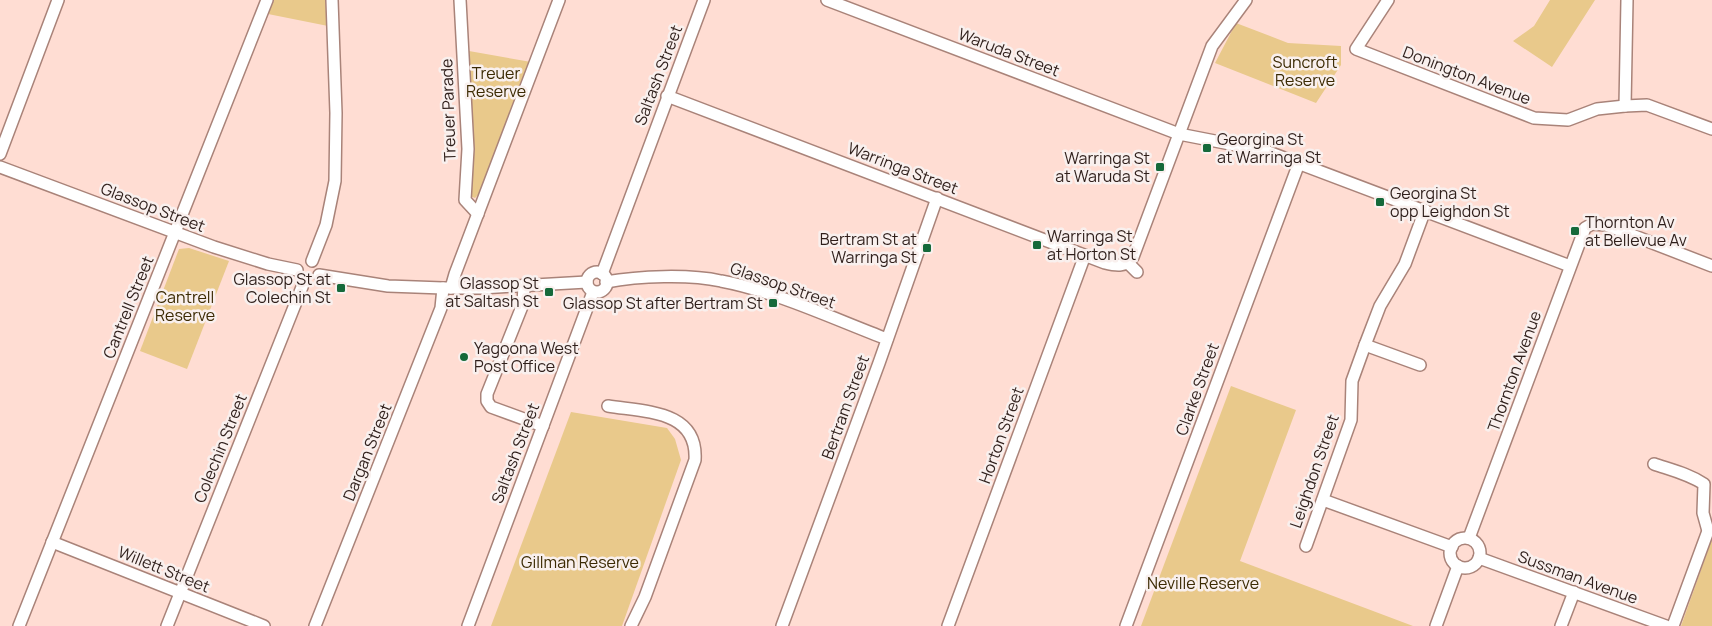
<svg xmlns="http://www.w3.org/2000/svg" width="1712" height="626" font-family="Manrope,sans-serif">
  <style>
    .green { fill: #e9c98b }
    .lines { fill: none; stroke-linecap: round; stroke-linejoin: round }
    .minor-casing { stroke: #a98379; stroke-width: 14 }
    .minor { stroke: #fff; stroke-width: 11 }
    .poi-dot { fill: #15693a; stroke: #f9f0ee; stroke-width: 2 }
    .labels { text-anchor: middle; stroke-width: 5; stroke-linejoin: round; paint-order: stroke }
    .street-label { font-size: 16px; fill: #2f1f1b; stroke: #f9f0ee }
    .park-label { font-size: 16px; fill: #3c2b04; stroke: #f9f0ee }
    .poi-label { font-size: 16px; fill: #2f1f1b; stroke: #f9f0ee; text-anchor: start }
  </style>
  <rect width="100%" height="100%" fill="#ffddd3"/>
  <!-- green -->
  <g class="green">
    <polygon points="274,0 327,0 328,26 268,14"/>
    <polygon points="1550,0 1595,0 1552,67 1513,41 1534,26"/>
    <polygon points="1236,23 1288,43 1341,46 1341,65 1316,103 1215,63"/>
    <polygon points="469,51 531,62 481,192 475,198 470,196 473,138"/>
    <polygon points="189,248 229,261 187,369 140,351 179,249"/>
    <polygon points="1231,386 1296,410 1240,561 1413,626 1141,626"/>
    <polygon points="571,412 667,428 675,439 681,460 622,626 491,626"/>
    <polygon points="1712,539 1712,626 1681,626"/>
  </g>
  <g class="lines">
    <!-- minor casing -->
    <g class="minor-casing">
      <g id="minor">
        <polyline points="460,0 468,149 465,200 478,214"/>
        <polyline points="827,0 1179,134 1266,151 1570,266"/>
        <polyline points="1388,0 1356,49 1534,118 1568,120 1597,109 1625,106 1647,105 1712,129"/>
        <path d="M667 96 1105 263C1117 266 1126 267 1133 257L1212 46 1246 0"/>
        <polyline points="1625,106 1627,0"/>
        <polyline points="0,154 58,0"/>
        <polyline points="0,167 214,247 268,264 297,270"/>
        <polyline points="312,261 326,225 335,181 336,113 332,0"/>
        <polyline points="1128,263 1137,272"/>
        <circle cx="597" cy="282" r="10"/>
        <polyline points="602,274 704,0"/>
        <polyline points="319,275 388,286 443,288 481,288 587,282"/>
        <path d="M606 282C639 276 689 274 721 281 775 291 834 319 887 339"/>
        <polyline points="524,285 523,304 487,394 487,401 491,407 543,426"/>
        <polyline points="451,288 455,274 559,0"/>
        <polyline points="1365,345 1420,365"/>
        <path d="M608 406C645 412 698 410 695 460L645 597 631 626"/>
        <path d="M1654 464C1672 470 1689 474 1704 484L1703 513 1708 531"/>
        <polyline points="1323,500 1452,547"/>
        <polyline points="1469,538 1585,228 1592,224 1606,225 1712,266"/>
        <circle cx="1465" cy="553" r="15"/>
        <polyline points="52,542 264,626"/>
        <polyline points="1306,546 1351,420 1352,381 1365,345 1380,306 1405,264 1425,210"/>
        <polyline points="1479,558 1666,626"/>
        <polyline points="19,626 267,0"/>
        <polyline points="167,626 304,282"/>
        <polyline points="315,626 441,308 443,288"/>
        <polyline points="468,626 593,292"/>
        <polyline points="782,626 879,363 937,198"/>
        <polyline points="948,626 1085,255"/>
        <polyline points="1126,626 1299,163"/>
        <polyline points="1436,626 1458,566"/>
        <polyline points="1561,626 1574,592"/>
        <polyline points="1673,626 1708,531"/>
      </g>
    </g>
    <!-- minor -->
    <use href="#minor" class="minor"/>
  </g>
  <!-- markers -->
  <g class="poi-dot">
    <rect x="1202" y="143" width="10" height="10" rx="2.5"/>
    <rect x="1155" y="162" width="10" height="10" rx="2.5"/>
    <rect x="1375" y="197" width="10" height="10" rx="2.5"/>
    <rect x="1570" y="226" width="10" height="10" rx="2.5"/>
    <rect x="1032" y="240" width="10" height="10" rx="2.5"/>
    <rect x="922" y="243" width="10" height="10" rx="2.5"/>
    <rect x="336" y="283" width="10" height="10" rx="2.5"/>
    <rect x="544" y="287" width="10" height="10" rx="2.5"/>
    <rect x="768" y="298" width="10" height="10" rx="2.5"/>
    <circle cx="464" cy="357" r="5"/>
  </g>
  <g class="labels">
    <!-- street labels -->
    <g class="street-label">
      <text transform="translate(1009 52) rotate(21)" y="6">Waruda Street</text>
      <text transform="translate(658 75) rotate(-69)" y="6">Saltash Street</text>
      <text transform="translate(1467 75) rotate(21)" y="6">Donington Avenue</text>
      <text transform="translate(448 110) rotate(-92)" y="6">Treuer Parade</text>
      <text transform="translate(903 168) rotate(21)" y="6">Warringa Street</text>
      <text transform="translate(153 207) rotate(21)" y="6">Glassop Street</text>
      <text transform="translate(783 285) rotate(19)" y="6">Glassop Street</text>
      <text transform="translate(128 307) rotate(-68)" y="6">Cantrell Street</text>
      <text transform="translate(1514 371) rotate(-70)" y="6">Thornton Avenue</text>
      <text transform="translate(1197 389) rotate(-70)" y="6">Clarke Street</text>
      <text transform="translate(845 407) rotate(-70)" y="6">Bertram Street</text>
      <text transform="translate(1001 435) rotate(-70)" y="6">Horton Street</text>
      <text transform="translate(220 448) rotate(-68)" y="6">Colechin Street</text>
      <text transform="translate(367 452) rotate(-68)" y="6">Dargan Street</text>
      <text transform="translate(515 453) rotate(-69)" y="6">Saltash Street</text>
      <text transform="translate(1314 471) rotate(-71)" y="6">Leighdon Street</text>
      <text transform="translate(164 569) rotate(22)" y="6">Willett Street</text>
      <text transform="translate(1578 577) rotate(20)" y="6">Sussman Avenue</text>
    </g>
    <!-- park labels -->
    <g class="park-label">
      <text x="1305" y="68">Suncroft<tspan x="1305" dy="18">Reserve</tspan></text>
      <text x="496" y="79">Treuer<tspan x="496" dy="18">Reserve</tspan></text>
      <text x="185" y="303">Cantrell<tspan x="185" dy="18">Reserve</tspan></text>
      <text x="580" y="568">Gillman Reserve</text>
      <text x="1203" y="589">Neville Reserve</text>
    </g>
    <!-- poi labels -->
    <g class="poi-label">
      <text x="1217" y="145">Georgina St<tspan x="1217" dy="18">at Warringa St</tspan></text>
      <text x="1150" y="164" text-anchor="end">Warringa St<tspan x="1150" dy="18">at Waruda St</tspan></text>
      <text x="1390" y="199">Georgina St<tspan x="1390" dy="18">opp Leighdon St</tspan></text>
      <text x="1585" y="228">Thornton Av<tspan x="1585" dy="18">at Bellevue Av</tspan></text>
      <text x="1047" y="242">Warringa St<tspan x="1047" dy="18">at Horton St</tspan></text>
      <text x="917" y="245" text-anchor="end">Bertram St at<tspan x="917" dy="18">Warringa St</tspan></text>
      <text x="331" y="285" text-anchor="end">Glassop St at<tspan x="331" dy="18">Colechin St</tspan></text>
      <text x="539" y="289" text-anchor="end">Glassop St<tspan x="539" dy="18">at Saltash St</tspan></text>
      <text x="763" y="309" text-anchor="end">Glassop St after Bertram St</text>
      <text x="474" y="354">Yagoona West<tspan x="474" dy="18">Post Office</tspan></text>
    </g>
  </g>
</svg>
